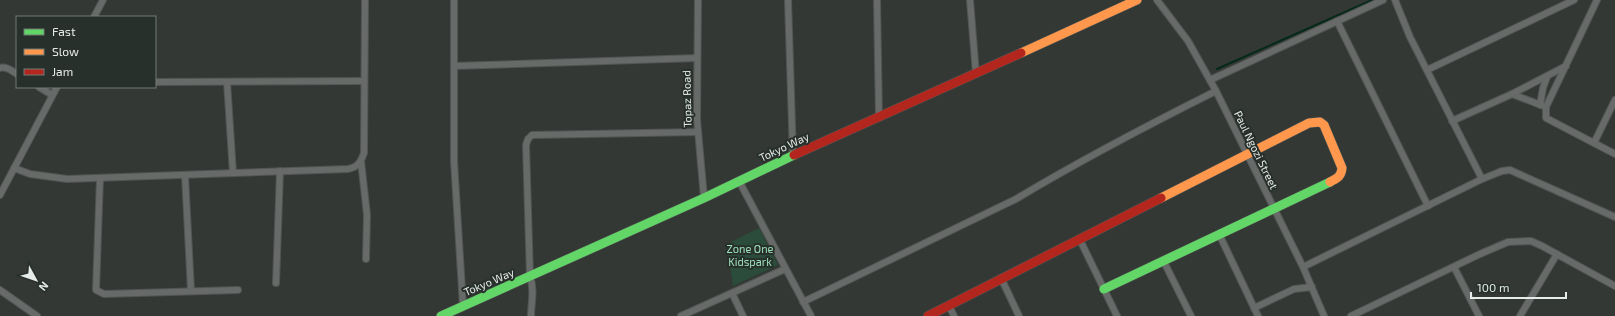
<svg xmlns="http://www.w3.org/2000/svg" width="1615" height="316" font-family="'Exo 2',sans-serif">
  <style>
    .green { fill: #2b4c3a }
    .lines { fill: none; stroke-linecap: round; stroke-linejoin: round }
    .stream { stroke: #052919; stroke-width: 2 }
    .street-casing { stroke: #505552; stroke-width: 8 }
    .fast-casing { stroke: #505552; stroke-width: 10 }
    .slow-casing { stroke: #505552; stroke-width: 10 }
    .jam-casing { stroke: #505552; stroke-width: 10 }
    .street { stroke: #676a68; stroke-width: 6 }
    .fast { stroke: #63d668; stroke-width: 9 }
    .slow { stroke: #ff974d; stroke-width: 9 }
    .jam { stroke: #b3261e; stroke-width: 9 }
    .labels { text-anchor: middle; stroke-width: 4; stroke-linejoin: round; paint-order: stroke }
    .street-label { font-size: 11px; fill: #e6ece9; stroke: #27302b }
    .park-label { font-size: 11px; fill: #9de0ba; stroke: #27302b }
  </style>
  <rect width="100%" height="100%" fill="#333835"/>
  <!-- green -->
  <polygon class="green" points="759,228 778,265 733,286 727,244"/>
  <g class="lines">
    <!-- stream -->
    <polyline class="stream" points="1217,69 1372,0"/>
    <!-- street casing -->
    <g class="street-casing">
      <g id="street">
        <polyline points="454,0 454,161 463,306"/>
        <polyline points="698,0 697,119 704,198"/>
        <polyline points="788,0 793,156"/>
        <polyline points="877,0 879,118"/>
        <polyline points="970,0 976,74"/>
        <polyline points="1157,0 1188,41 1216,91 1303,267 1324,316"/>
        <polyline points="1395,0 1410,37 1482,179"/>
        <polyline points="1597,0 1546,107 1546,118 1615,154"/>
        <polyline points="94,17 103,0"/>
        <polyline points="1337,21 1428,206"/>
        <polyline points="454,66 697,58"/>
        <path d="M0 68C6 66 12 71 17 74"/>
        <polyline points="1427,70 1574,0"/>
        <polyline points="1210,80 1383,0"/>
        <polyline points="155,82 364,81"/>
        <polyline points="227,82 233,173"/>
        <polyline points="39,87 52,95"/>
        <polyline points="1512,94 1546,107"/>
        <polyline points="1540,105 1543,88 1547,77"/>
        <polyline points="1452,121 1512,94 1566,66"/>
        <polyline points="1594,143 1615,100"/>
        <polyline points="361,161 367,215 366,259"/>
        <path d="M14 168 30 174 67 179 348 169C358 167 361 162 364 153L365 0"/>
        <polyline points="185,175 191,291"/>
        <polyline points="100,178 96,290 104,294 238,290"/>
        <polyline points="739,181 811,316"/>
        <polyline points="0,195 57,87"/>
        <polyline points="1219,234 1258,316"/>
        <polyline points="1080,240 1117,316"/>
        <polyline points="1163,260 1191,316"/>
        <polyline points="1303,267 1482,179 1502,171 1510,170 1615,217"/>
        <polyline points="1454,267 1479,316"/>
        <polyline points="1002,280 1019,316"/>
        <polyline points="276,283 280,171"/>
        <polyline points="0,290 37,316"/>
        <polyline points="732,293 743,316"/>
        <path d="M803 302 1016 199C1081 160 1148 125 1216 91"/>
        <polyline points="949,306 954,316"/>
        <polyline points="1254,308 1294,289 1312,287"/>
        <path d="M531 316C531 303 535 290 530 277L526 145 528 139 532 135 698 132"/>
        <polyline points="681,316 785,269"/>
        <polyline points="1351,316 1480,254 1508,242 1531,241 1542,246 1615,286"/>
        <polyline points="1520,316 1557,254"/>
      </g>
    </g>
    <!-- fast casing -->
    <g class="fast-casing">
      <g id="fast">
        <polyline points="1104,289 1330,182"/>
        <polyline points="441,316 704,198 794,155"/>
      </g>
    </g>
    <!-- slow casing -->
    <g class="slow-casing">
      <g id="slow">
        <polyline points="1021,53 1137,0"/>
        <path d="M1161 198 1309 123 1320 122 1324 125 1342 168C1341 177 1337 178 1330 182"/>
      </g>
    </g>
    <!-- jam casing -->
    <g class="jam-casing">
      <g id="jam">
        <polyline points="794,155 1021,53"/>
        <polyline points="928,316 1161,198"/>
      </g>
    </g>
    <!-- street -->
    <use href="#street" class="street"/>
    <!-- fast -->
    <use href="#fast" class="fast"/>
    <!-- slow -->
    <use href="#slow" class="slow"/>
    <!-- jam -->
    <use href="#jam" class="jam"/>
  </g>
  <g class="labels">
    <!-- street labels -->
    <g class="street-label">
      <text transform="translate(687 99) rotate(-91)" y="4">Topaz Road</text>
      <text transform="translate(784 147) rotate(-25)" y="4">Tokyo Way</text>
      <text transform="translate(1256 150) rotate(64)" y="4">Paul Ngozi Street</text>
      <text transform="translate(489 282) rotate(-23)" y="4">Tokyo Way</text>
    </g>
    <!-- park labels -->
    <g class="park-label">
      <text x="750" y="253">Zone One<tspan x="750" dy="13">Kidspark</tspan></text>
    </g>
  </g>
  <!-- legend -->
  <rect x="16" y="16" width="140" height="72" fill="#27302b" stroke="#737b77"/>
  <rect x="24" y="29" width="20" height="6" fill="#63d668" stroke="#737b77"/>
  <text x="52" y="36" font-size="12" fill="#e6ece9">Fast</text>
  <rect x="24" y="49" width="20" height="6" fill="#ff974d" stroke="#737b77"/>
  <text x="52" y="56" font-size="12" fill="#e6ece9">Slow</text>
  <rect x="24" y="69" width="20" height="6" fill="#b3261e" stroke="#737b77"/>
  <text x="52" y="76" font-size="12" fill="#e6ece9">Jam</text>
  <!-- north arrow -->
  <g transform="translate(36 280) rotate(130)" stroke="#27302b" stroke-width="3" paint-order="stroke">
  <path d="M0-3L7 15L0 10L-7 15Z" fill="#e6ece9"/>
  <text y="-6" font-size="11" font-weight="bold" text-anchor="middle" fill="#e6ece9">N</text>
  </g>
  <!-- scale -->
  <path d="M1471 292v6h95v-6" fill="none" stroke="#e6ece9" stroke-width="2"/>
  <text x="1477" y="292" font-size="12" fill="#e6ece9" stroke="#27302b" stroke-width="3" paint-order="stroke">100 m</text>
</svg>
